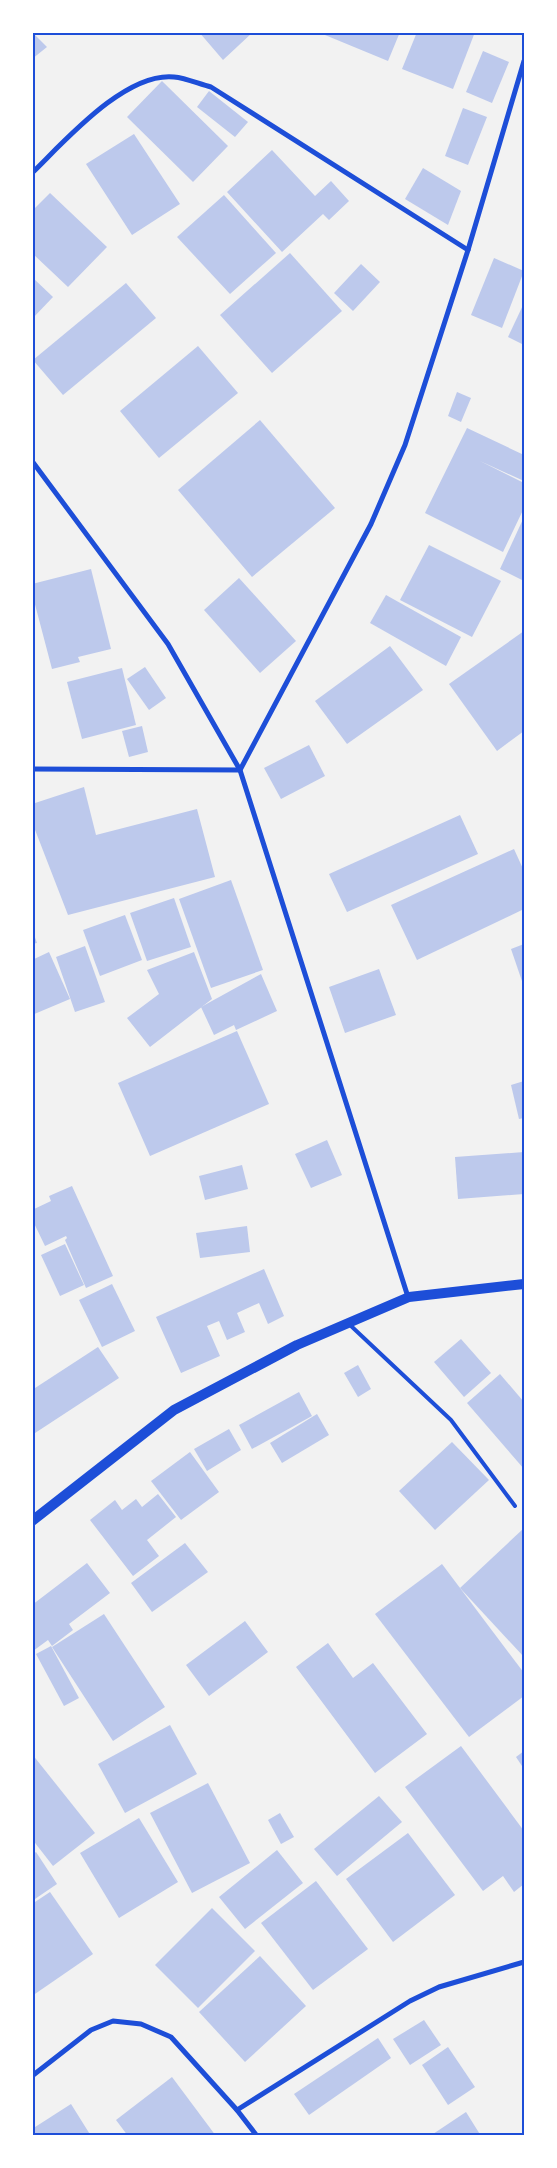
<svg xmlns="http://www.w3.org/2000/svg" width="557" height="2168" font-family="Georgia,serif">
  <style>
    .building { fill: #bdc9ec }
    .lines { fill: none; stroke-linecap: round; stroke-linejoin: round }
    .service { stroke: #1d4ed8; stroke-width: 4 }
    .minor { stroke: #1d4ed8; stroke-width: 5 }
    .secondary { stroke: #1d4ed8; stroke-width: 10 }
    .neatline { fill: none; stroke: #1d4ed8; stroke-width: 2 }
  </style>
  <rect width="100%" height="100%" fill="#f2f2f2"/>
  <!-- building -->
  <g class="building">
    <polygon points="32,32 47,47 32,59"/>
    <polygon points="199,32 253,32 223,60"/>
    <polygon points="326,32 400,32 388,61 325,35"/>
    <polygon points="417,32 475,32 453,89 402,69"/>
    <polygon points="483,51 509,62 492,103 466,92"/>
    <polygon points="162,81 228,146 193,182 127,117"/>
    <polygon points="209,91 248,122 235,137 197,107"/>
    <polygon points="463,108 487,117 468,165 445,156"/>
    <polygon points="134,134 180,204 132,235 86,164"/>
    <polygon points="272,150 315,196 331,181 349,201 329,220 323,214 282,252 227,192"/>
    <polygon points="423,168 461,191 448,225 405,199"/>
    <polygon points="50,193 107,247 68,287 32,253 32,211"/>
    <polygon points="224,195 276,253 230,294 177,237"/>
    <polygon points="290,253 342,311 272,373 220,315"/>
    <polygon points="494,258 524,271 502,328 471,315"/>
    <polygon points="361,264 380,282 353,311 334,293"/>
    <polygon points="32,277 53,297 32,319"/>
    <polygon points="126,283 156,318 63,395 33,360"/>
    <polygon points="524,303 524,345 508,337"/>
    <polygon points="198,346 238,393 159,458 120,411"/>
    <polygon points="457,392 471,398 461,422 448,416"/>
    <polygon points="260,420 335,508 252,577 178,490"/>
    <polygon points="467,428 524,455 524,481 480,461 524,483 524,508 503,552 425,513"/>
    <polygon points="524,517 524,581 500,569"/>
    <polygon points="429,545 501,581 472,637 400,600"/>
    <polygon points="91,569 111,649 78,657 80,662 52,669 32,593 32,584"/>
    <polygon points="239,578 296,641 260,673 204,610"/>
    <polygon points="386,595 461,637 446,666 370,623"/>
    <polygon points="524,631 524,731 497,751 449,684"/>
    <polygon points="390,646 423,690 347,744 315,701"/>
    <polygon points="145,667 166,698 149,710 127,679"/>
    <polygon points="122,668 136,725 82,739 67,682"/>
    <polygon points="142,726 148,752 129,757 122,731"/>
    <polygon points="309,745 325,776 281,799 264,768"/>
    <polygon points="84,787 96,835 197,809 215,877 68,915 32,822 32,804"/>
    <polygon points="460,815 478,854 347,912 329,874"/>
    <polygon points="514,849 524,871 524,909 417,960 391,905"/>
    <polygon points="231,880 263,970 211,988 179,899"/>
    <polygon points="174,898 191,947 147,961 130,913"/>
    <polygon points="125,915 142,960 100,976 83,930"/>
    <polygon points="32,929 37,943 32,944"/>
    <polygon points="524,944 524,987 511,949"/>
    <polygon points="85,946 105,1002 75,1012 56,957"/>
    <polygon points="49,952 70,999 32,1015 32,960"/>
    <polygon points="194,952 212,999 150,1047 127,1018 159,994 147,970"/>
    <polygon points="379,969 396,1015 345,1033 329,987"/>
    <polygon points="261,974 277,1011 236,1030 234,1025 214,1035 201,1007"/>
    <polygon points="237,1031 269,1104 150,1156 118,1083"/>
    <polygon points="524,1081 524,1118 519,1119 511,1085"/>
    <polygon points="327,1140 342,1175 311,1188 295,1154"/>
    <polygon points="524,1152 524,1194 458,1199 455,1157"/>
    <polygon points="242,1165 248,1189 205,1200 199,1176"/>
    <polygon points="72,1186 113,1276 86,1288 65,1240 67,1238 66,1236 45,1246 32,1219 32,1210 51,1201 49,1196"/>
    <polygon points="247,1226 250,1252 200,1258 196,1233"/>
    <polygon points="65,1244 84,1285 60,1296 41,1255"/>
    <polygon points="264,1269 284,1316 268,1324 259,1303 237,1313 245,1332 227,1340 219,1321 207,1326 220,1356 181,1373 156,1317"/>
    <polygon points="112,1284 135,1331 102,1347 79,1300"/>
    <polygon points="461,1339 491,1373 464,1397 434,1362"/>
    <polygon points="98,1347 119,1378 32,1435 32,1390"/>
    <polygon points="358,1365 371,1389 358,1397 344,1373"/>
    <polygon points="500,1374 524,1402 524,1469 467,1403"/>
    <polygon points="299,1392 312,1416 252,1449 239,1425"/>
    <polygon points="317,1414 329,1435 282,1463 270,1443"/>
    <polygon points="229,1429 241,1450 207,1471 194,1449"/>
    <polygon points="452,1442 489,1480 435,1530 399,1491"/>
    <polygon points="190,1452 219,1492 181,1520 151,1481"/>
    <polygon points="158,1494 176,1517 147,1540 159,1556 133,1576 90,1520 115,1500 122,1510 136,1499 142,1507"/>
    <polygon points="524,1528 524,1657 460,1588"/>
    <polygon points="185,1543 208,1572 152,1612 131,1583"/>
    <polygon points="87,1563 110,1593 69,1624 73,1630 52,1646 48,1640 33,1651 32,1605"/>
    <polygon points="442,1564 524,1673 524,1696 469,1737 375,1614"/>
    <polygon points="104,1614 165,1707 113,1741 52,1647"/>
    <polygon points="245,1621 268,1652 209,1696 186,1665"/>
    <polygon points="328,1643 353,1678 373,1663 427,1734 375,1773 296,1667"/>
    <polygon points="51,1646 79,1698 64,1706 36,1654"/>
    <polygon points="170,1725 197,1774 125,1813 98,1764"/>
    <polygon points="461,1746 524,1831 524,1884 514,1892 503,1876 483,1891 405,1787"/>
    <polygon points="524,1751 524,1769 516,1757"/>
    <polygon points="32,1754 95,1833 53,1866 32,1839"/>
    <polygon points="208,1783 250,1863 192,1893 150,1813"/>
    <polygon points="379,1796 402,1822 337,1876 314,1849"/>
    <polygon points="280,1813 294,1837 281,1844 268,1820"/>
    <polygon points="139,1818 178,1882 119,1918 80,1853"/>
    <polygon points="408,1833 455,1895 393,1942 346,1879"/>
    <polygon points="277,1850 303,1883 245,1929 219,1897"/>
    <polygon points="36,1852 57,1884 32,1901 32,1855"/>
    <polygon points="316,1881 368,1949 313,1990 261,1923"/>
    <polygon points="50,1892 93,1954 32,1996 32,1904"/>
    <polygon points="212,1908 255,1951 198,2008 155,1965"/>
    <polygon points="260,1956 306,2006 245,2062 199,2012"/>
    <polygon points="424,2020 441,2045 410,2065 393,2039"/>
    <polygon points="378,2038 391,2058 309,2115 294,2094"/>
    <polygon points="448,2047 475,2087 448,2105 422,2065"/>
    <polygon points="172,2077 216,2136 128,2136 116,2120"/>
    <polygon points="71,2104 91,2136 32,2136 32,2129"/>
    <polygon points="466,2112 481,2136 430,2136"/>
  </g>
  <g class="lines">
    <!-- service -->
    <polyline class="service" points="350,1325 451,1420 515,1506"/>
    <!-- minor -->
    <g class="minor">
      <path d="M32 173C65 141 125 72 174 77 186 78 199 84 211 87L468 250"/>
      <polyline points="32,461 168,644 240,770 408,1297"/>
      <polyline points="32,769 240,770 371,524 405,445 468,250 524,61"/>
      <polyline points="32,2076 91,2030 113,2021 141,2024 171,2037 237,2110 257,2136"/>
      <polyline points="237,2110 410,2001 439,1987 524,1962"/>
    </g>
    <!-- secondary -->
    <polyline class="secondary" points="32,1521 174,1410 297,1345 409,1297 524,1284"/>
  </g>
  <!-- border -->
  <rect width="557" height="2168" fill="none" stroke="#ffffff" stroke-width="68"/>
  <rect x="34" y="34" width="489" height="2100" class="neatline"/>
</svg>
